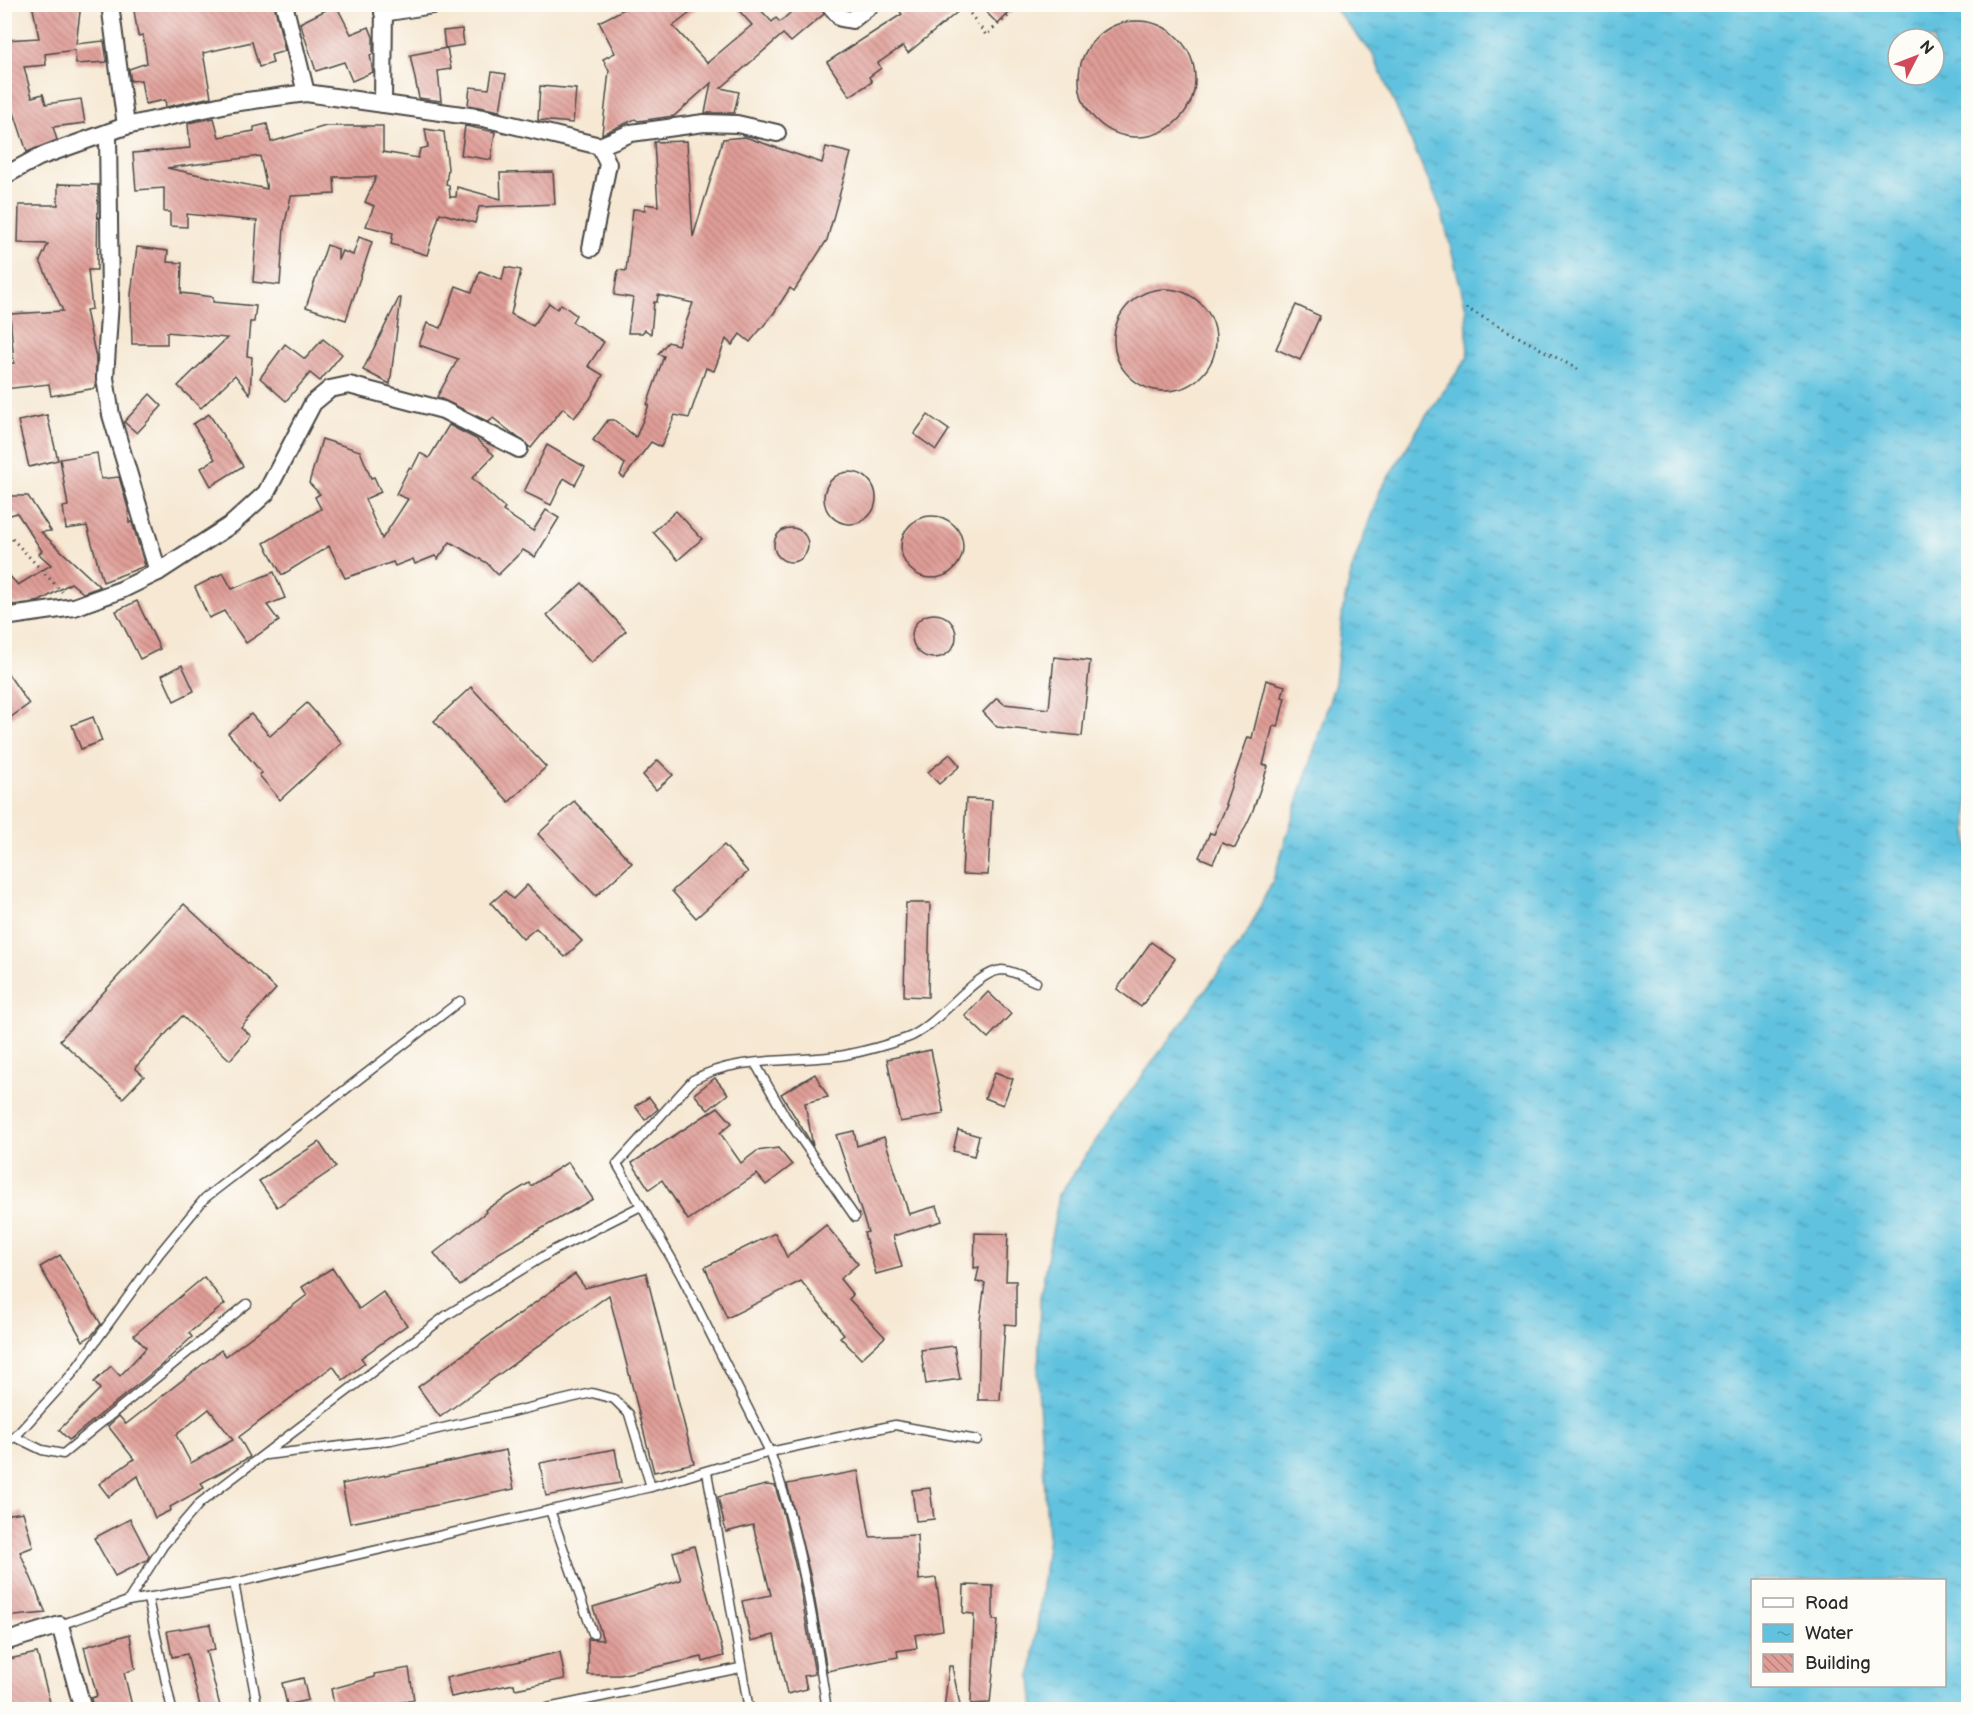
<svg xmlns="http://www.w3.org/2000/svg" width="1973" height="1714" font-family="'Balsamiq Sans',sans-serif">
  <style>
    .water { fill: url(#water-ripples); stroke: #467685; stroke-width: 1.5; fill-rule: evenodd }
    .building { fill: url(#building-back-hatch); fill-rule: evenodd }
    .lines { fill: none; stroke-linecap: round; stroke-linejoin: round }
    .lane-casing { stroke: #494744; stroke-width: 11 }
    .street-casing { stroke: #494744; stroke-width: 20 }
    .path { stroke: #494744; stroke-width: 3; stroke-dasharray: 1.5 4.5; stroke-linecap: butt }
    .lane { stroke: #fff; stroke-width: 8 }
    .street { stroke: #fff; stroke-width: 16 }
  </style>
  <defs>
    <pattern id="water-ripples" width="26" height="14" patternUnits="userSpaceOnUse" patternTransform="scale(1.5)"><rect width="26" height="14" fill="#60c2df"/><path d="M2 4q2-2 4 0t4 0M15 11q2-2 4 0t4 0" fill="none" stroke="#4f9eb5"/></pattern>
    <pattern id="building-back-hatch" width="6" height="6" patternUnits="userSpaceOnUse" patternTransform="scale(1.5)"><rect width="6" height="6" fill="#e09d97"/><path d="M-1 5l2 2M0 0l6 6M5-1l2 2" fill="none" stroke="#b6807b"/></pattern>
  </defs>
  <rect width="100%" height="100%" fill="#fdfcf7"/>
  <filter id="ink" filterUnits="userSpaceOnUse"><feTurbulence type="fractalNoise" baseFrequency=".0167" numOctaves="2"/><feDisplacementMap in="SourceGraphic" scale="12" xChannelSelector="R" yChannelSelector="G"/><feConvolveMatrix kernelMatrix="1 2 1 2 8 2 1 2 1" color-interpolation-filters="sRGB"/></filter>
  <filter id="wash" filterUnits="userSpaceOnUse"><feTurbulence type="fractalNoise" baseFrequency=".008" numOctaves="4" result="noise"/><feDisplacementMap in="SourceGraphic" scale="24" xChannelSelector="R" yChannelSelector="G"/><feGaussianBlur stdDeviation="1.35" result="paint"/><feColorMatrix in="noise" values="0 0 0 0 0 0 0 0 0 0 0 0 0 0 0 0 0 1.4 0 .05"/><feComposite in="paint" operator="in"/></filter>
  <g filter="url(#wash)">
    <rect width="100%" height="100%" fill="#f6e8d3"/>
    <!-- water -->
    <path class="water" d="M1332 5H1968V1709H1034L1031 1677 1048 1537 1038 1387 1040 1297 1059 1195 1114 1114 1245 937 1273 880 1335 683 1343 608 1352 569 1380 491 1424 419 1468 357 1466 308 1441 209 1372 53ZM1898 39H1934V75H1898ZM1752 1580H1944V1686H1752Z"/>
    <g id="blocks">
      <!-- building -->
      <g class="building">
        <polygon points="32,4 81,4 76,44 104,41 107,62 76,64 75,50 45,54 46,65 24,67 32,97 43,94 46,104 81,99 85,123 53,127 57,140 27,152 4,82 4,40 39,38"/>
        <polygon points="133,4 274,4 285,51 271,55 273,63 259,67 252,42 203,53 211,97 166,107 165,100 145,104 141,80 131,81 129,69 147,63 143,35 138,36"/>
        <polygon points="634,4 702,4 673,26 707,63 752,25 733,4 755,4 772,22 776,18 780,22 800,4 819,4 824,14 791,42 783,34 721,88 739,92 734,113 705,113 711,83 674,116 638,121 635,119 602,134 609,71 603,59 615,53 599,22"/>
        <polygon points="894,4 967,4 908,53 903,46 878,63 881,68 869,77 872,82 850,96 827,62 902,14"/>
        <polygon points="978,4 1018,4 998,24"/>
        <polygon points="336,5 351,34 369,27 373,37 373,54 370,55 373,72 352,81 344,62 316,71 300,23"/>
        <circle cx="1137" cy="79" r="58"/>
        <polygon points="462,29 464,45 445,48 443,31"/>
        <polygon points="447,48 451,69 438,71 441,101 419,98 410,55"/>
        <polygon points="492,72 506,74 500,111 468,105 470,87 489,89"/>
        <polygon points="540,86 576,89 573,123 538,120"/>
        <path d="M214 118 219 137 254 131V127L267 124 271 142 326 126H383V152L418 158 420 149 428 147 425 129 444 132 448 169 446 184 449 185 450 197H456L457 187 501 199 500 173 553 172 555 204 479 207 475 223 440 213 427 255 391 244 393 233 366 226 374 206 365 202 376 177H334L335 194 291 196 284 227 280 285 253 282 257 221 187 214V227L170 226V212H164V188L136 190 133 153 190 148 188 123ZM260 156 267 189 167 168Z"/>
        <polygon points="465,126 495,132 491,160 461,155"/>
        <polygon points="745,137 822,163 826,147 851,153 827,240 794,291 790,288 774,313 750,342 740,334 732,345 726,339 714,371 706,368 689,418 675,415 661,447 651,442 624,478 620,475 625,464 593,440 608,420 614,420 636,437 649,405 647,405 664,356 658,354 668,342 678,345 693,303 658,295 657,302 654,302 651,334 645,330 642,333 628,333 633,298 614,295 618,270 626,271 633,209 645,210 645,204 658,206 654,142 687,141 693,237 723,139"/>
        <polygon points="58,184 98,185 97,270 88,270 92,309 86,310 96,358 96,388 51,396 49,384 4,389 4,365 14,363 10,314 63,311 40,261 48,244 18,243 19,205 58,205"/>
        <polygon points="359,237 372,242 346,320 306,307 327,245 338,249 338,260 342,251 353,255"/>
        <polygon points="137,247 168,251 167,262 182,263 181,293 213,297 213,302 256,306 254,322 250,322 247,356 252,357 250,394 235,375 201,408 178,386 227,338 167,332 167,344 132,344 131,295"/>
        <polygon points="505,267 521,270 511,314 533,326 549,303 557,309 561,304 576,315 572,322 604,342 588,366 603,375 590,399 574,418 563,408 531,448 493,418 489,422 437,397 458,359 419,345 427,323 441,328 456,286 472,292 480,271 502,280"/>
        <circle cx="1165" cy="340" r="51"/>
        <polygon points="399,298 401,298 390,384 363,370"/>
        <polygon points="1296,305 1320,316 1300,360 1276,349"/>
        <polygon points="323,339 342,354 320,381 310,373 286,401 260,378 285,344 305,359"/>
        <polygon points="150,394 162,406 137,433 124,422"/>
        <polygon points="209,414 243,466 211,486 201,468 215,459 193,424"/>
        <polygon points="47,415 58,460 29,467 18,421"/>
        <polygon points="928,415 949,430 936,450 914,434"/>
        <polygon points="449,425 476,439 494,455 472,478 505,508 503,511 533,531 546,510 559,518 535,557 523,550 498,575 487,563 450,542 438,559 435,556 415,564 413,559 395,566 393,562 345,578 329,546 282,575 264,543 321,509 315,497 320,494 309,483 322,439 360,451 371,478 374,477 381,492 365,499 382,539 408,499 396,494 409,468 412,469 420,453 429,458"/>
        <polygon points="547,445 585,467 575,485 564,478 551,505 524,492"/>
        <polygon points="97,453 101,479 119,477 128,508 129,523 132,522 145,566 103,582 87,526 66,529 63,507 68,506 60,459"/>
        <circle cx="850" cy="498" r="26"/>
        <polygon points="10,496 28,496 51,531 41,532 100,587 83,593 71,583 40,601 13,605 4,590 4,570 18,585 51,565 39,554 42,551 17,513 4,517 4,499"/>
        <polygon points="676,511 702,539 678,560 653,532"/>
        <circle cx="932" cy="547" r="31"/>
        <circle cx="791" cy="545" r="17"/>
        <polygon points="274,572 285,598 267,605 279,621 246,643 224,611 209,618 195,587 223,573 232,589"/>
        <polygon points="582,583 626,631 591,663 547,615"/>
        <polygon points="137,601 160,649 140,659 116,611"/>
        <circle cx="934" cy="636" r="22"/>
        <polygon points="1054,657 1090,661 1082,736 997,727 983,712 997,698 1004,704 1049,709"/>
        <polygon points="182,665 194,691 174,701 162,675"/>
        <polygon points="4,668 29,704 4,722"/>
        <polygon points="1266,680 1285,686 1282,697 1285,698 1278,727 1273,726 1263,765 1268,766 1252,813 1235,848 1222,843 1213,863 1199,857 1210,833 1214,834 1227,805 1225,804 1241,757 1248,737 1252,738"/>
        <polygon points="471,687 546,767 509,802 434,721"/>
        <polygon points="307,703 342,743 280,800 259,775 262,773 228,733 251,714 270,736"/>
        <polygon points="93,717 102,741 81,749 72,725"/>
        <polygon points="950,754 960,766 939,784 928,772"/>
        <polygon points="658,760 673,775 656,790 643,775"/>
        <polygon points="966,799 992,800 988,875 962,874"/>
        <polygon points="574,801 632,863 596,896 538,834"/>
        <polygon points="724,845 748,872 696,918 672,891"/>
        <polygon points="527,885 582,941 565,957 536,928 523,939 491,903 505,891 513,899"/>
        <polygon points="906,903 930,903 928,997 904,996"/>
        <polygon points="184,904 276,989 241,1027 251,1036 230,1060 182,1016 135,1068 144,1076 123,1098 60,1040"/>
        <polygon points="1151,942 1175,959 1141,1007 1117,989"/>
        <polygon points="988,992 1011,1014 988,1038 965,1016"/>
        <polygon points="931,1050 944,1114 900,1122 887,1059"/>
        <polygon points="995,1072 1013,1079 1003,1105 985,1098"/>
        <polygon points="815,1074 828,1097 805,1103 813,1146 781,1094"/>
        <polygon points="715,1078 728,1094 708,1110 694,1094"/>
        <polygon points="649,1097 658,1109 645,1120 635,1106"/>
        <polygon points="718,1107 732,1123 720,1133 741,1163 757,1151 778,1148 792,1165 766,1185 757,1174 688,1220 662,1180 649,1189 632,1163"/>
        <polygon points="958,1130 979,1136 974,1156 953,1151"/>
        <polygon points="854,1131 857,1146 884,1137 909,1214 937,1206 942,1221 893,1236 902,1267 876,1274 864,1233 868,1232 836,1135"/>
        <polygon points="319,1142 336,1167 277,1207 259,1181"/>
        <polygon points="568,1162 593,1199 499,1253 460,1286 434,1253 486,1212 485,1210 529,1183 531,1186"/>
        <polygon points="826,1225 858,1264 840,1279 853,1295 849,1299 885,1337 861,1359 840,1337 844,1334 801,1281 727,1318 705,1267 775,1233 787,1257"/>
        <polygon points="975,1233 1008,1234 1006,1281 1016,1281 1016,1325 1005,1324 1000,1400 978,1400 980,1320 985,1283 976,1282 979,1267 974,1268"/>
        <polygon points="60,1255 101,1324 92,1335 83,1341 40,1267"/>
        <path d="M332 1268 359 1309 383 1292 407 1325 361 1358 365 1363 343 1380 333 1366 239 1437 250 1457 201 1483 204 1488 170 1507 171 1510 155 1518 138 1476 109 1497 99 1484 134 1459 108 1426 119 1416 126 1424 221 1350 226 1356 307 1295 302 1287ZM209 1409 233 1440 191 1463 176 1435Z"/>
        <polygon points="646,1273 694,1463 654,1472 609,1295 440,1417 418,1387 575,1274 585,1288"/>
        <polygon points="204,1277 225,1304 189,1333 192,1337 158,1368 69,1440 59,1430 100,1389 94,1382 111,1366 120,1376 146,1348 134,1335"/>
        <polygon points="954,1346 960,1379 926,1384 921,1350"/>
        <polygon points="615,1449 621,1483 546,1496 540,1463"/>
        <polygon points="506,1450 514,1489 350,1523 342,1484"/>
        <polygon points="858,1471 870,1537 917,1535 919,1580 936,1578 943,1630 915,1635 917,1648 897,1651 898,1657 827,1671 811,1578 787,1484"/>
        <polygon points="766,1485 775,1486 784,1516 799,1581 815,1674 804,1676 807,1689 787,1694 774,1635 751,1641 742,1601 771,1595 753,1525 726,1532 718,1497"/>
        <polygon points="930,1488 934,1519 916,1521 912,1490"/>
        <polygon points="23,1512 33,1547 20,1552 46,1613 4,1617 4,1515"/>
        <polygon points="130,1519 149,1556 147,1560 115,1576 94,1538"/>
        <polygon points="694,1546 724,1656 703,1662 702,1657 620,1675 588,1675 588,1639 603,1640 593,1607 681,1580 673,1552"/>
        <polygon points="964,1585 993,1586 993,1620 998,1620 990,1703 971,1704 974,1614 963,1613"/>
        <polygon points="210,1624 215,1650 206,1651 221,1710 201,1710 187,1654 172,1657 167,1631"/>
        <polygon points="130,1634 135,1669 124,1673 133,1710 93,1710 91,1698 97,1696 84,1647"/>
        <polygon points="560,1652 565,1679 515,1689 514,1684 451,1697 446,1678"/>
        <polygon points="37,1653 52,1710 12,1710 4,1676 4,1660"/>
        <polygon points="949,1666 952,1666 961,1710 944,1710"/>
        <polygon points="409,1668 414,1700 357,1710 335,1710 331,1689 375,1677 374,1674"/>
        <polygon points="303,1678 308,1700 287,1705 282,1683"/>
      </g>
    </g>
  </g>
  <g filter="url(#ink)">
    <use href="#blocks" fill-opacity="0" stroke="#494744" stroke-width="1.5"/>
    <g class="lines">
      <!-- lane casing -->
      <g class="lane-casing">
        <g id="lane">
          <polyline points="755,1063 785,1116 855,1217"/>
          <polyline points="15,1437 42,1450 63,1454 247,1304"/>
          <polyline points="4,1443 15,1437 72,1374 159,1254 205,1198 460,1001"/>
          <polyline points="266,1455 391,1440 592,1393 614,1399 629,1414 651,1487"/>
          <polyline points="707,1472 749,1710"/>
          <polyline points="550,1510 593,1634"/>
          <polyline points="234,1583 258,1710"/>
          <polyline points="148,1599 172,1710"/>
          <polyline points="128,1601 163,1546 200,1503 447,1315 554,1250 641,1206"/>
          <polyline points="60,1625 128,1601 234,1583 651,1487 770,1452 895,1425 977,1440"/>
          <polyline points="538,1710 740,1668"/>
          <path d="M827 1710C814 1624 800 1534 770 1452L681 1275 617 1164 693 1080C737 1055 796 1063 845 1055 865 1051 887 1045 907 1038 938 1027 973 972 1002 970 1012 970 1026 978 1036 982"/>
        </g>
      </g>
      <!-- street casing -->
      <g class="street-casing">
        <g id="street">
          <polyline points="110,4 126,126"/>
          <polyline points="284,4 306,93"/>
          <polyline points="829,4 841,18 852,20 872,4"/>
          <polyline points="383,13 439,4"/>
          <polyline points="383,104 384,4"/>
          <polyline points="4,176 39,157 126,126 232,103 306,93 483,118 600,146 631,133 704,123 737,124 777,133"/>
          <polyline points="591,248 608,164 600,146"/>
          <polyline points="158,572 232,524 266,493 313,403 330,389 349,385 443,410 519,449"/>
          <polyline points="4,617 74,607 121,590 158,572 111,415 105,378 110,301 108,134"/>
          <polyline points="4,1642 60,1625 83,1710"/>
        </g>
      </g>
      <!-- path -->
      <g class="path">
        <polyline points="963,4 986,35 1022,4"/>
        <polyline points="1466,308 1579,370"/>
        <polyline points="4,530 62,592"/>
      </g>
      <!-- lane -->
      <use href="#lane" class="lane"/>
      <!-- street -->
      <use href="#street" class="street"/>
    </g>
  </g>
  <!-- margin -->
  <rect width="1973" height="1714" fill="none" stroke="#fdfcf7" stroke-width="24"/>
  <!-- legend -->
  <rect x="1751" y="1579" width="195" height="108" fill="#fdfcf7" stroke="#a9a8a5" stroke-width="1.5"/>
  <rect x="1763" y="1598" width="30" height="9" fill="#ffffff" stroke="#a9a8a5" stroke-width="1.5"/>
  <text x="1805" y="1609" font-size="18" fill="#2b2b2b">Road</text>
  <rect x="1763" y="1624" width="30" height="18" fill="url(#water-ripples)" stroke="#a9a8a5" stroke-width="1.5"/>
  <text x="1805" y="1639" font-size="18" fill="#2b2b2b">Water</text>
  <rect x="1763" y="1654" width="30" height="18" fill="url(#building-back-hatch)" stroke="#a9a8a5" stroke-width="1.5"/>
  <text x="1805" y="1669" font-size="18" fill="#2b2b2b">Building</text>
  <!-- north arrow -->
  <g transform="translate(1916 57) rotate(48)"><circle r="28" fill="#fdfcf7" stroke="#a9a8a5" stroke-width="1.5"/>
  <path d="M0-4.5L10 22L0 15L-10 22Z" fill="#d1495b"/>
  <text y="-9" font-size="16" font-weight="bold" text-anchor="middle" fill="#2b2b2b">N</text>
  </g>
</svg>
